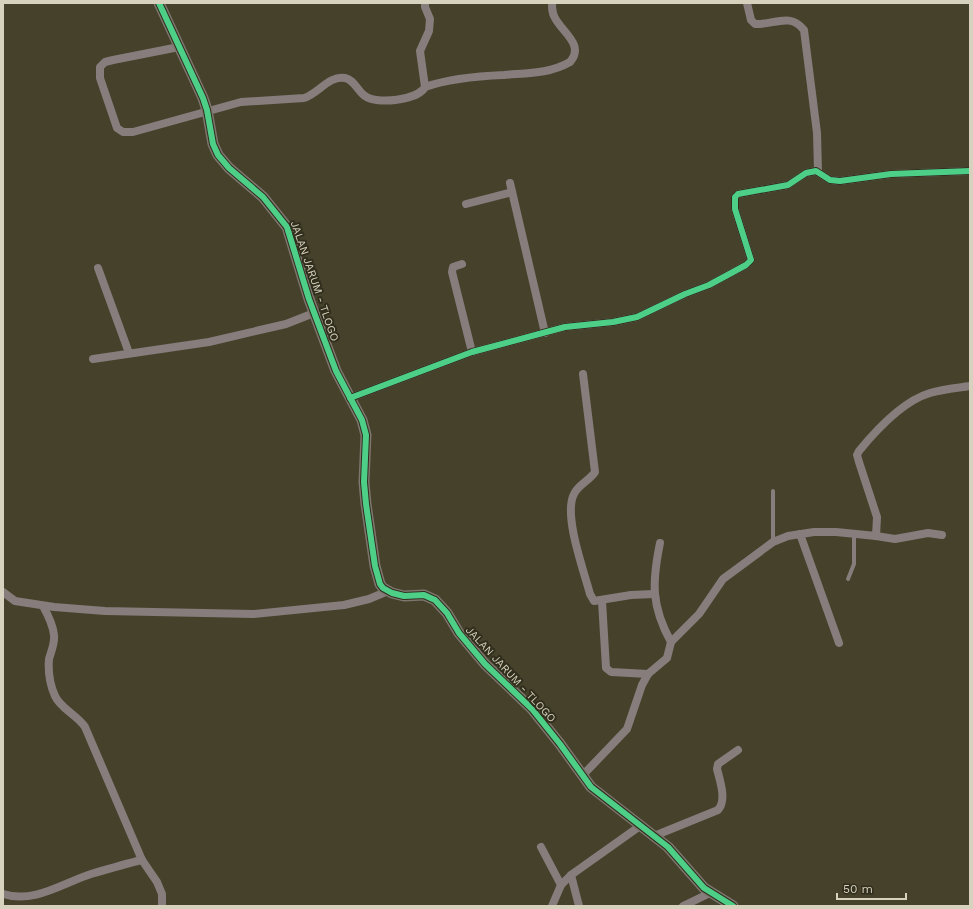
<svg xmlns="http://www.w3.org/2000/svg" width="973" height="909" font-family="'Work Sans',sans-serif">
  <style>
    .lines { fill: none; stroke-linecap: round; stroke-linejoin: round }
    .lane { stroke: #867d7c; stroke-width: 4 }
    .street { stroke: #867d7c; stroke-width: 8 }
    .secondary { stroke: #7e766f; stroke-width: 11 }
    .cycleway-casing { stroke: #312e1d; stroke-width: 8 }
    .cycleway { stroke: #4dcf88; stroke-width: 6 }
    .labels { text-anchor: middle; stroke-width: 4; stroke-linejoin: round; paint-order: stroke }
    .street-label { font-size: 11px; fill: #d6d2bd; stroke: #312e1d }
  </style>
  <rect width="100%" height="100%" fill="#45412b"/>
  <g class="lines">
    <!-- lane -->
    <g class="lane">
      <polyline points="773,542 773,491"/>
      <polyline points="848,579 854,564 854,535"/>
    </g>
    <!-- street -->
    <g class="street">
      <path d="M747 3 751 20 755 24C774 25 790 12 804 30L817 133 818 171"/>
      <path d="M179 47 113 60 105 62 100 67V78L117 128 123 132H133L241 102 304 98C318 94 329 75 345 78 355 80 357 91 365 96 377 105 418 100 425 87 448 79 479 76 504 75 527 73 549 74 570 62 585 45 562 32 555 18 552 13 552 9 552 3"/>
      <polyline points="425,87 420,51 429,31 430,19 425,7 425,3"/>
      <polyline points="510,183 545,333"/>
      <polyline points="466,204 512,192"/>
      <polyline points="462,264 453,267 452,272 472,352"/>
      <polyline points="98,268 129,353"/>
      <polyline points="93,359 209,342 286,324 314,313"/>
      <path d="M583 374 595 472C589 481 578 485 574 494 563 515 584 571 590 594L594 601 631 595 654 594"/>
      <polyline points="350,398 472,352 565,327 613,322 637,317 685,294 709,285 746,265 751,260 735,209 735,197 738,194 788,185 806,173 816,171 830,180 840,181 891,174 970,171"/>
      <polyline points="800,534 839,643"/>
      <polyline points="876,536 895,539 928,533 942,535"/>
      <path d="M660 543C652 582 651 606 671 642"/>
      <polyline points="3,592 15,601 54,607 105,611 253,614 344,605 369,599 388,591"/>
      <polyline points="602,601 606,668 611,672 648,674"/>
      <path d="M43 606C48 615 53 625 54 635 55 643 51 652 49 659 48 671 50 685 55 696 61 709 77 715 85 727L142 860 157 882 162 894V906"/>
      <path d="M582 776 627 729 642 685 648 674 667 658 671 642 699 614 723 579 773 542 788 536 814 532H836L876 536 877 517 859 462 857 455 859 451C877 429 903 401 930 393 943 389 957 388 970 386"/>
      <path d="M654 836 718 810C727 800 720 781 717 769L718 764 738 750"/>
      <polyline points="541,847 561,885"/>
      <polyline points="571,875 579,906"/>
      <path d="M3 894C34 904 63 883 91 874 108 869 125 864 142 860"/>
      <polyline points="552,906 561,885 571,875 640,826"/>
      <polyline points="683,906 710,893"/>
    </g>
    <!-- secondary -->
    <polyline class="secondary" points="159,3 203,98 207,110 213,144 218,155 229,168 263,197 287,227 309,299 336,371 362,420 366,435 364,482 366,504 375,566 380,584 383,588 392,593 404,596 424,595 435,600 447,613 459,633 485,664 532,709 560,744 591,787 668,847 704,888 733,906"/>
    <!-- cycleway casing -->
    <g class="cycleway-casing">
      <g id="cycleway">
        <polyline points="159,3 203,98 207,110 213,144 218,155 229,168 263,197 287,227 309,299 336,371 362,420 366,435 364,482 366,504 375,566 380,584 383,588 392,593 404,596 424,595 435,600 447,613 459,633 485,664 532,709 560,744 591,787 668,847 704,888 733,906"/>
        <polyline points="350,398 472,352 565,327 613,322 637,317 685,294 709,285 746,265 751,260 735,209 735,197 738,194 788,185 806,173 816,171 830,180 840,181 891,174 970,171"/>
      </g>
    </g>
    <!-- cycleway -->
    <use href="#cycleway" class="cycleway"/>
  </g>
  <g class="labels">
    <!-- street labels -->
    <g class="street-label">
      <text transform="translate(315 281) rotate(71)" y="4">JALAN JARUM - TLOGO</text>
      <text transform="translate(511 674) rotate(47)" y="4">JALAN JARUM - TLOGO</text>
    </g>
  </g>
  <!-- border -->
  <rect width="973" height="909" fill="none" stroke="#d6d2bd" stroke-width="8"/>
  <!-- scale -->
  <path d="M837 893v6h69v-6" fill="none" stroke="#d6d2bd" stroke-width="2"/>
  <text x="843" y="893" font-size="12" fill="#d6d2bd" stroke="#312e1d" stroke-width="3" paint-order="stroke">50 m</text>
</svg>
